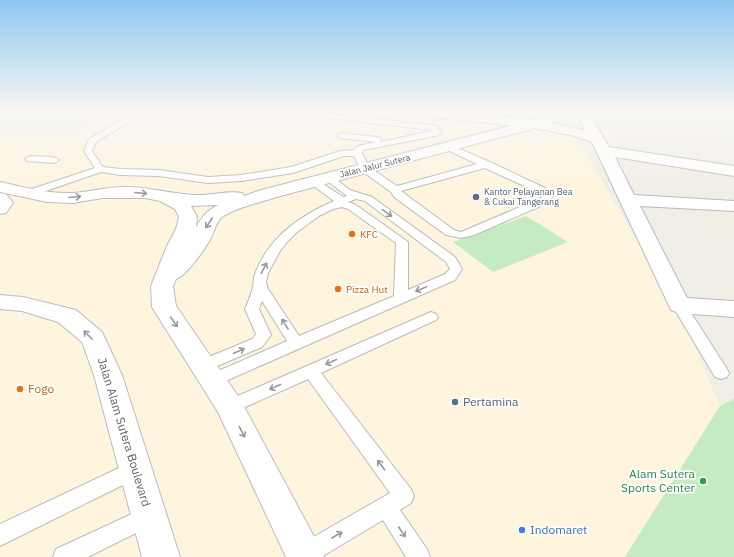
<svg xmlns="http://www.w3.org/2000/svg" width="734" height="557" font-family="'IBM Plex Sans',sans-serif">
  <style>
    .commercial { fill: #fff5de }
    .green { fill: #c4ebc1 }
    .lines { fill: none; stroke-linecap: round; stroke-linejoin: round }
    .lane-casing { stroke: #b7babe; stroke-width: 2 }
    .street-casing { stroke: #b7babe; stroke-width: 2 }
    .secondary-casing { stroke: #b8bcc1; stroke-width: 2 }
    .lane { fill: #fff; fill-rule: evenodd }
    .street { fill: #fff; fill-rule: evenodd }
    .secondary { fill: #fff; fill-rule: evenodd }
    .oneway { stroke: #969a9d }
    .service-dot { fill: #5c6f8a; stroke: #fff; stroke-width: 1.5 }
    .food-dot { fill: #e8710a; stroke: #fff; stroke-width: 1.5 }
    .leisure-dot { fill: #2e9e5b; stroke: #fff; stroke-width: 1.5 }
    .shop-dot { fill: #3f7fe0; stroke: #fff; stroke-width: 1.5 }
    .labels { text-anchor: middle; stroke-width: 3.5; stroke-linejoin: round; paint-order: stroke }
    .far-street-label { font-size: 9px; fill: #5e6368; stroke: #fff }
    .far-service-label { font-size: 9px; fill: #4e5e75; stroke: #fff; text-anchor: start }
    .food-label { font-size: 10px; fill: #c56008; stroke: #fff; text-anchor: start }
    .near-food-label { font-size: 12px; fill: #c56008; stroke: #fff; text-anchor: start }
    .near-service-label { font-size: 12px; fill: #4e5e75; stroke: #fff; text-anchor: start }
    .near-street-label { font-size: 12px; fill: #5e6368; stroke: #fff }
    .near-leisure-label { font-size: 12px; fill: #27864d; stroke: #fff; text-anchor: end }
    .near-shop-label { font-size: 12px; fill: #366cbe; stroke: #fff; text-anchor: start }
  </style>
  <rect width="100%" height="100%" fill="#f1eee6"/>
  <!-- commercial -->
  <polygon class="commercial" points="119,111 372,111 574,133 684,322 720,406 625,557 0,557 0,135 78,134"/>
  <!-- green -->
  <g class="green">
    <polygon points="526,216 568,242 493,272 453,242"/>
    <polygon points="734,399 734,557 625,557 720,406"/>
  </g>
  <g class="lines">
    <!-- lane casing -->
    <g class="lane-casing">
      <g id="lane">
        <polygon points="6,111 17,111 0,118 0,113"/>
        <path d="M138 111H147L96 142 92 151 103 167 120 169 159 170 208 177 241 175 291 167 340 151 354 150 358 146 376 142 339 138 338 136 339 134 342 133 377 137 380 138V142L432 131V130L286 113 283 111H310L438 126 441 133 440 135 364 150 362 153 369 167 397 186 477 164 445 149 444 147 445 145 448 144 490 162 545 188 552 196 550 202 474 235 461 238 446 235 394 197 391 192 362 171 354 156H344L293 173 241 181 208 183 159 176 120 175 101 172 34 195H26L25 193 26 191 95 168 84 151 89 139ZM485 168 537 192 542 197 541 198 461 232 454 230 401 191Z"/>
        <polygon points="30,156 54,157 59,160 54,163 27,161 25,159"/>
        <path d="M329 175 332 176 350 190 372 197 455 257 462 269 455 280 219 384 213 386 207 384 205 380 207 376 287 341 262 301 259 309 271 335 262 347 203 372 197 370 195 366 197 362 252 339 256 334 245 309C248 302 252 293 253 286 254 282 253 278 255 274 268 238 301 215 334 201L311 184 309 182 311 180H317L343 197 347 196 326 180 324 178 326 176ZM356 199 365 201 446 262 450 269 445 274 408 290V242L356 205 348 202ZM342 207 348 209 396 243 394 296 299 336 268 289 266 282 268 273 280 251 287 242 297 232 319 216 333 209Z"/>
        <polygon points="679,301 684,302 727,369 729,373 727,377 721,379 715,377 672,305 674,302"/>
        <polygon points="431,312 436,314 438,317 436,320 321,373 411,489 414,496 411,503 400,510 427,549 430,557 406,557 383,520 321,557 294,557 293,555 296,547 390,493 308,379 230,414 224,412 221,407 224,402"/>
        <polygon points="136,460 143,463 146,469 143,475 0,546 0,524"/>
        <polygon points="149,506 156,509 159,516 156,523 88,557 53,557 56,549"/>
      </g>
    </g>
    <!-- street casing -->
    <g class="street-casing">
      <polygon id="street" points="399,111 448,111 534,120 585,130 575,111 588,111 609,147 734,166 734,176 615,157 634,195 734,201 734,211 640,206 687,298 734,301 734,317 679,313 671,310 592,142 575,136 534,128 405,115 400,114"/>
    </g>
    <!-- secondary casing -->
    <g class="secondary-casing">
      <g id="secondary">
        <path d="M560 111H580L579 114 539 127 273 198C259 203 233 208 221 218 215 224 214 233 210 240 204 250 186 276 176 279L173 286 176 306 240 399 318 544 324 557H286L218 412 152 307 151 286 167 246 176 229 179 217 175 209 160 201 145 198H102L73 203 47 202 0 192V182C24 187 48 194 72 193 91 192 108 186 127 187 150 187 171 194 194 195 209 196 228 190 242 193L244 196 261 190 529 121ZM218 205C207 211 201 217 196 228L197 217 191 206Z"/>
        <polygon points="0,193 6,194 13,203 6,213 0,214"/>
        <polygon points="0,295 23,297 76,310 102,332 122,375 180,557 142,557 94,375 82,342 58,322 22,311 0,309"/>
      </g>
    </g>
    <!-- lane -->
    <use href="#lane" class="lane"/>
    <!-- street -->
    <use href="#street" class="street"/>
    <!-- secondary -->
    <use href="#secondary" class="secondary"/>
  </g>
  <!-- one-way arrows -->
  <defs><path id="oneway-shaft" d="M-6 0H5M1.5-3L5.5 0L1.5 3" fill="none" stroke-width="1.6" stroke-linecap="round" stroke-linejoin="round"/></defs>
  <g class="oneway">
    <use href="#oneway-shaft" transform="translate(141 193) rotate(5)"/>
    <use href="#oneway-shaft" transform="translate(75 197) rotate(-5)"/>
    <use href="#oneway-shaft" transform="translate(387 213) rotate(36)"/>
    <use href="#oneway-shaft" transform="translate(209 223) rotate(123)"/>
    <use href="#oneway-shaft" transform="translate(264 268) rotate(-63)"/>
    <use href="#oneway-shaft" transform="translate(421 289) rotate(157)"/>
    <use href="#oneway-shaft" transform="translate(174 322) rotate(56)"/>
    <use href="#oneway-shaft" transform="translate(285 324) rotate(-121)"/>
    <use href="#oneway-shaft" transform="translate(88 335) rotate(-135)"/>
    <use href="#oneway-shaft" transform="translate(239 351) rotate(-23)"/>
    <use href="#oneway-shaft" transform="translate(331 362) rotate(156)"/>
    <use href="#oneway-shaft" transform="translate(275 387) rotate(156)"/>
    <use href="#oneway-shaft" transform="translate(242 432) rotate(63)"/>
    <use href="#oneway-shaft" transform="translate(381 465) rotate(-127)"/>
    <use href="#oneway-shaft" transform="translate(402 532) rotate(56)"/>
    <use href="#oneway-shaft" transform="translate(337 535) rotate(-30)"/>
  </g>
  <!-- sky -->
  <linearGradient id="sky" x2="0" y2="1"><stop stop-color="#8fc6f1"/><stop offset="0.59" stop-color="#f9f7f4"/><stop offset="1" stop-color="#f9f7f4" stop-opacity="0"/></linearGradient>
  <rect width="734" height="189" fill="url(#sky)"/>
  <!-- markers -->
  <g class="service-dot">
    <circle cx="476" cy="197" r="4"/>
    <circle cx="455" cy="402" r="4"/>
  </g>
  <g class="food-dot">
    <circle cx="352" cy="234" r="4"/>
    <circle cx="338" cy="289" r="4"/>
    <circle cx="20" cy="389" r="4"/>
  </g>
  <circle class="leisure-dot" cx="703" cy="481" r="4"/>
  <circle class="shop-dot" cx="522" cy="530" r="4"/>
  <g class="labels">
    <!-- far-street labels -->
    <g class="far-street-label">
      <text transform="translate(375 166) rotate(-14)" y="3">Jalan Jalur Sutera</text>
    </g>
    <!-- far-service labels -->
    <g class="far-service-label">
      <text x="484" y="195">Kantor Pelayanan Bea<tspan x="484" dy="10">&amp; Cukai Tangerang</tspan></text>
    </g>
    <!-- food labels -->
    <g class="food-label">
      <text x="360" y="238">KFC</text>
      <text x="346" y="293">Pizza Hut</text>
    </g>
    <!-- near-food labels -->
    <g class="near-food-label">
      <text x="28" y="393">Fogo</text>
    </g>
    <!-- near-service labels -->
    <g class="near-service-label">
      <text x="463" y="406">Pertamina</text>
    </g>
    <!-- near-street labels -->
    <g class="near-street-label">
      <text transform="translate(124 432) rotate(73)" y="4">Jalan Alam Sutera Boulevard</text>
    </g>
    <!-- near-leisure labels -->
    <g class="near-leisure-label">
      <text x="695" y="478">Alam Sutera<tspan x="695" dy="14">Sports Center</tspan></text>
    </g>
    <!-- near-shop labels -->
    <g class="near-shop-label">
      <text x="530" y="534">Indomaret</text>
    </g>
  </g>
</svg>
